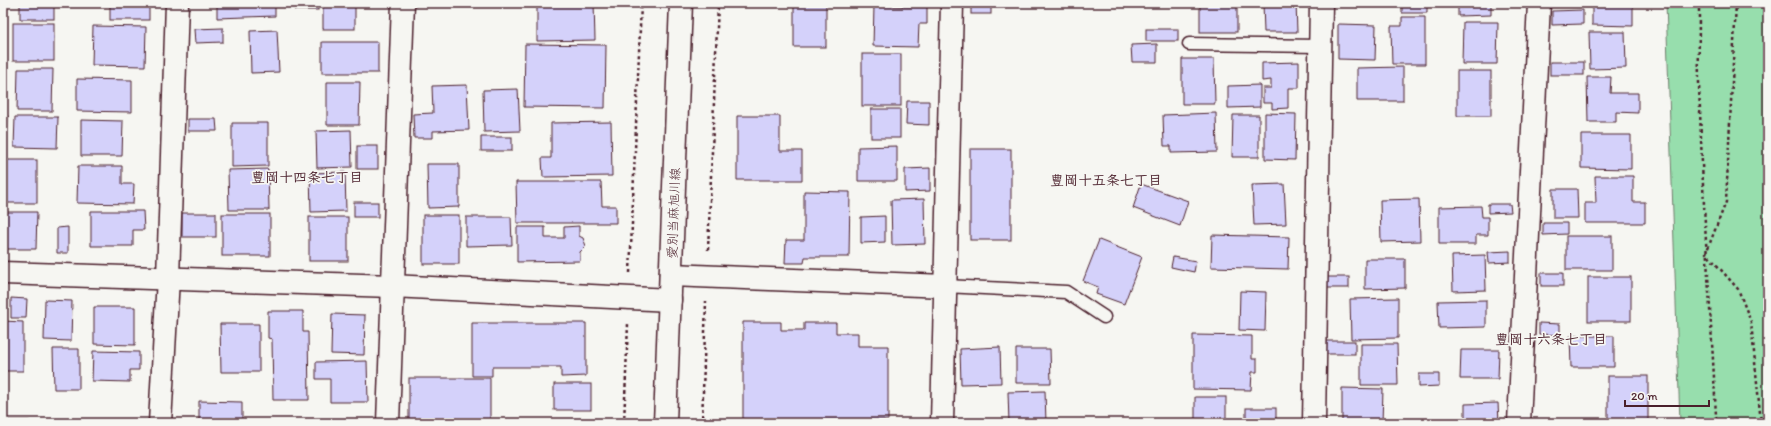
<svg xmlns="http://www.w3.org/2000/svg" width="1771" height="426" font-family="Itim,'Klee One',sans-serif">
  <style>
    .green { fill: #97dead; stroke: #707e6c }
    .building { fill: #d4d1fa; stroke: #4a1f2b }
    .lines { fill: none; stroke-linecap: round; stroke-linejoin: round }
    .service-casing { stroke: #4a1f2b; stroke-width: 15 }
    .minor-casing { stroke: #4a1f2b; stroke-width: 25 }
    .primary-casing { stroke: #4a1f2b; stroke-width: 25 }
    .path { stroke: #4a1f2b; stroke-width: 2.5; stroke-dasharray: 3 3; stroke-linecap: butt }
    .service { stroke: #f6f6f2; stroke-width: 12 }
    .minor { stroke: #f6f6f2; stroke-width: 22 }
    .primary { stroke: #f6f6f2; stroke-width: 22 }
    .labels { text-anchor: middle; stroke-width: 3.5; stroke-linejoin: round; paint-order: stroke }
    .street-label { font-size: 13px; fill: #4a1f2b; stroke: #f6f6f2 }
    .neighbourhood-label { font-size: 14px; font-weight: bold; fill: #4a1f2b; stroke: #f6f6f2 }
  </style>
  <rect width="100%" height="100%" fill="#f6f6f2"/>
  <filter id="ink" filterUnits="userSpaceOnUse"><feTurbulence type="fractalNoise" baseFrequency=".025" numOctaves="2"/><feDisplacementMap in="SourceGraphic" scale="8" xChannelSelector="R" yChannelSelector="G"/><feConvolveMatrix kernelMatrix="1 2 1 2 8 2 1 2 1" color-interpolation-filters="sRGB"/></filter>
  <g filter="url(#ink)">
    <!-- green -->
    <polygon class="green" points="1666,3 1768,3 1768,423 1680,423"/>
    <!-- building -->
    <g class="building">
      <rect x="20" y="3" width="34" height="16"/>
      <rect x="110" y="3" width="39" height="17"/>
      <polygon points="217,3 275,3 275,16 217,18"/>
      <rect x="295" y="3" width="23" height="7"/>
      <rect x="323" y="3" width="32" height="26"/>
      <polygon points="537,3 594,3 595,40 537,41"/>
      <rect x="971" y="3" width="20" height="11"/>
      <polygon points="1036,3 1089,3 1089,5"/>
      <rect x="1200" y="3" width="37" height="29"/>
      <polygon points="1263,3 1296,3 1297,32 1264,32"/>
      <polygon points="1395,3 1427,3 1427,13 1402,13 1402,4"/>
      <polygon points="1458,3 1491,3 1491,15 1458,16"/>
      <polygon points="1592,3 1633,3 1633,26 1592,25"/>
      <rect x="794" y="5" width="32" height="42"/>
      <polygon points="874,6 927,7 927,24 919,24 918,47 873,46"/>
      <polygon points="1583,10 1583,24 1552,25 1552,11"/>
      <polygon points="1402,17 1425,17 1425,64 1392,64 1391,26 1402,26"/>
      <polygon points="1463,22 1498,22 1497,64 1462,64"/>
      <rect x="13" y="23" width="41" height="38"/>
      <polygon points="1338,24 1376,25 1375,60 1338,59"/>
      <polygon points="93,26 146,27 145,66 92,65"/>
      <polygon points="223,28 223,42 195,43 194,29"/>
      <rect x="1146" y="29" width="32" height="12"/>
      <polygon points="277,30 279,72 251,73 250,31"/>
      <polygon points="1589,32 1625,32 1626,68 1590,69"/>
      <rect x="322" y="42" width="56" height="31"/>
      <polygon points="525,44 606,45 605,108 524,107"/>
      <polygon points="1157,44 1157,62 1132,62 1131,45"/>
      <rect x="862" y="54" width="39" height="52"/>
      <polygon points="1182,59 1214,59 1215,104 1182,104"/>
      <polygon points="1299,62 1299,88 1288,88 1288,108 1272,109 1272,103 1263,103 1263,88 1271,88 1271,80 1262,81 1262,63"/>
      <rect x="1550" y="62" width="34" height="13"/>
      <polygon points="1403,67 1403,101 1357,101 1357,68"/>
      <polygon points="18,69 53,69 52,111 17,111"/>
      <rect x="1457" y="71" width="34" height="45"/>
      <polygon points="1587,77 1611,77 1610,93 1638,93 1638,113 1616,112 1616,122 1588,122"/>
      <polygon points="77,79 132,80 132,112 77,111"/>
      <polygon points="327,82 360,82 359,125 327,125"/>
      <polygon points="467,85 469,130 433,131 433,138 414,138 413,114 433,113 432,86"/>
      <polygon points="1260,85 1260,107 1228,108 1228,86"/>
      <polygon points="518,89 520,131 484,132 483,90"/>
      <polygon points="907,101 929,101 929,125 906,124"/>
      <rect x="871" y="109" width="29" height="29"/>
      <polygon points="1216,113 1217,152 1171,153 1171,146 1164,146 1163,115"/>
      <polygon points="1265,113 1296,114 1295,160 1265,159"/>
      <polygon points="1233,115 1259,115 1259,157 1232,157"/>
      <polygon points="3,116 8,116 7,145 3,145"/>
      <polygon points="737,116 780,116 780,151 802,151 802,180 737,180"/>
      <polygon points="15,117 58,117 57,148 14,147"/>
      <polygon points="188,119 216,119 217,131 188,131"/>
      <polygon points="81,120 123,121 122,156 81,156"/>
      <polygon points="611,122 612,176 543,177 542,158 551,158 551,123"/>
      <polygon points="232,123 268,123 268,166 232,167"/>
      <polygon points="351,130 352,167 317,168 316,131"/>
      <polygon points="1581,135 1631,135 1631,169 1581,168"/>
      <rect x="481" y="137" width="31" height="14"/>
      <rect x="357" y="146" width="21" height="23"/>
      <polygon points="897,146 897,181 858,181 858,147"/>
      <rect x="970" y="149" width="41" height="91"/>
      <rect x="5" y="160" width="32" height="43"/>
      <polygon points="427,164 459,164 459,207 428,208"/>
      <polygon points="78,166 122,166 122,184 134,184 133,204 77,203"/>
      <polygon points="930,168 930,191 905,192 905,169"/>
      <polygon points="268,169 269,210 229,210 228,170"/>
      <polygon points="345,172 346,211 311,212 310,173"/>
      <polygon points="1595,176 1633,176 1633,202 1645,202 1645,223 1585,223 1585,203 1596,203"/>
      <polygon points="516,182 601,182 602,206 616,206 616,223 517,223"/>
      <polygon points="1141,184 1188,201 1180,226 1133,208"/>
      <polygon points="1284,184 1286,224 1254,225 1252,185"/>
      <polygon points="1553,189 1577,189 1578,218 1553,218"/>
      <polygon points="804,191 850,192 849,257 805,257 804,263 785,263 786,240 804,240"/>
      <polygon points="924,199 925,244 892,245 891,200"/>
      <polygon points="1419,199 1420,241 1381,242 1380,200"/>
      <rect x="354" y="202" width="24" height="15"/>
      <polygon points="1488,204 1510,204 1511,212 1488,213"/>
      <polygon points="1481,206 1482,217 1488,217 1488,235 1476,235 1476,244 1439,244 1439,207"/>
      <polygon points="91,211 143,211 144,230 133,230 133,246 91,246"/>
      <polygon points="3,212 37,212 36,249 3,249"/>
      <rect x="182" y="213" width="34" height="24"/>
      <rect x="222" y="214" width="48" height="42"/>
      <rect x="423" y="215" width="36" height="49"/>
      <polygon points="885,216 885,242 861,243 861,217"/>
      <rect x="309" y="217" width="39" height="44"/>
      <polygon points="466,217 511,217 512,245 466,246"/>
      <polygon points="1543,223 1567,223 1567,234 1543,235"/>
      <polygon points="579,226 579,236 583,238 586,246 580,252 580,261 517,262 517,227 545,227 545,238 564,238 564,227"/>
      <polygon points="68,227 68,253 57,253 57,228"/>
      <polygon points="1212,235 1289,237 1288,269 1211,267"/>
      <rect x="1566" y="236" width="46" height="34"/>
      <polygon points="1099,240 1142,257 1124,304 1096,294 1098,287 1083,281"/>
      <polygon points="1510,251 1510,262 1489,263 1488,252"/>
      <polygon points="1485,255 1486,290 1453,291 1452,256"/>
      <polygon points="1173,257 1196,261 1194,272 1171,267"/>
      <polygon points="1365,259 1405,259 1405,288 1365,289"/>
      <rect x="1541" y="273" width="22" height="13"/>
      <rect x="1325" y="277" width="24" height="11"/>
      <rect x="1588" y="277" width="43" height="44"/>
      <polygon points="1240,291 1266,292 1265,331 1239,330"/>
      <polygon points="11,298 27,299 26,318 11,318"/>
      <polygon points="1398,298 1398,338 1351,339 1350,299"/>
      <polygon points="45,300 72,301 71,341 44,340"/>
      <polygon points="1486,300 1486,327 1439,328 1438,301"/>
      <polygon points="94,307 135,307 135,345 94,344"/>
      <polygon points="268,311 303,311 303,332 308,332 309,400 273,400 272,339 268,338"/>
      <polygon points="332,314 365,315 364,355 331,354"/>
      <polygon points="3,321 23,322 23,371 3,371"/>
      <polygon points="743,322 781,322 781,330 804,330 804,323 836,323 836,333 858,333 858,346 888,346 888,420 743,420"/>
      <polygon points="472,323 586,323 586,376 561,377 561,367 492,367 492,376 472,376"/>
      <polygon points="1539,323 1560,324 1560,335 1539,334"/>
      <polygon points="220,324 259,324 259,372 221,372"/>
      <polygon points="1193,335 1252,336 1252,359 1257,359 1257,372 1252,372 1251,390 1193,389"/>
      <polygon points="1570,336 1614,336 1614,367 1571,367"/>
      <rect x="1326" y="341" width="29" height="13"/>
      <polygon points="1361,344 1397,344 1398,385 1361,385"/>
      <polygon points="1000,347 1001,383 961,384 960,349"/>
      <polygon points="53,349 79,349 79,389 54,389"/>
      <polygon points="1016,349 1050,349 1051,383 1016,383"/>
      <polygon points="1461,350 1499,350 1498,379 1460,379"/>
      <polygon points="93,351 139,352 139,370 130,370 130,382 92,381"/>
      <polygon points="367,361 368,402 330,402 330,379 316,379 316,362"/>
      <polygon points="1419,374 1439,374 1439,386 1419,387"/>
      <rect x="1608" y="376" width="40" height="46"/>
      <rect x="409" y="378" width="81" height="45"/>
      <rect x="554" y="384" width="37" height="26"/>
      <polygon points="1342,388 1383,389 1382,423 1342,423"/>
      <polygon points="1045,391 1046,423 1009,423 1008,392"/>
      <rect x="1195" y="397" width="31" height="26"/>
      <polygon points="199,401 242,402 242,423 199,423"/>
      <polygon points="1498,403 1499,423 1465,423 1465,404"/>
      <rect x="1246" y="408" width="30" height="15"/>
      <rect x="1427" y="420" width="24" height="3"/>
      <rect x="3" y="421" width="26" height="2"/>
    </g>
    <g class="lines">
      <!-- service casing -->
      <g class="service-casing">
        <g id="service">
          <polyline points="1189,44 1320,46"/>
          <polyline points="945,286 1066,292 1104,317"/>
        </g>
      </g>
      <!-- minor casing -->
      <g class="minor-casing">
        <g id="minor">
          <polyline points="3,273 392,286 670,300"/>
          <polyline points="671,275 945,286"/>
          <polyline points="160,423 168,278 177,3"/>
          <polyline points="388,423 403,3"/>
          <polyline points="942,423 952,3"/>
          <polyline points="1314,423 1321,3"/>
          <polyline points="1519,423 1539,3"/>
        </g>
      </g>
      <!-- primary casing -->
      <g class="primary-casing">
        <polyline id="primary" points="665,423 681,3"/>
      </g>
      <!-- path -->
      <g class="path">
        <path d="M1699 3C1699 38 1698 74 1700 109 1703 212 1711 314 1716 416L1715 423"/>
        <polyline points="1736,3 1726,202 1706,253 1738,289 1751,322 1761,423"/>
        <polyline points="708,250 718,3"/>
        <polyline points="630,273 641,3"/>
        <polyline points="624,423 628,324"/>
        <polyline points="702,423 706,301"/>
      </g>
      <!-- service -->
      <use href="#service" class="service"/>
      <!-- minor -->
      <use href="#minor" class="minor"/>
      <!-- primary -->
      <use href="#primary" class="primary"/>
    </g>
  </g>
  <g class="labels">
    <!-- street labels -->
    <g class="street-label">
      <text transform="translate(673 213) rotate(-88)" y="5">愛別当麻旭川線</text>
    </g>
    <!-- neighbourhood labels -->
    <g class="neighbourhood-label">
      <text x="307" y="182">豊岡十四条七丁目</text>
      <text x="1106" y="185">豊岡十五条七丁目</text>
      <text x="1551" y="344">豊岡十六条七丁目</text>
    </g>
  </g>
  <!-- margin -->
  <rect width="1771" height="426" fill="none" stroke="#f6f6f2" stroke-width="16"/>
  <rect x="8" y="8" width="1755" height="410" fill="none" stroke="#4a1f2b" stroke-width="1.5" filter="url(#ink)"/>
  <!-- scale -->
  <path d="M1625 400v6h84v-6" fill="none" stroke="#4a1f2b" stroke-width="2"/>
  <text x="1631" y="400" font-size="12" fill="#4a1f2b" stroke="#f6f6f2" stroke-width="3" paint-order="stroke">20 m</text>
</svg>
